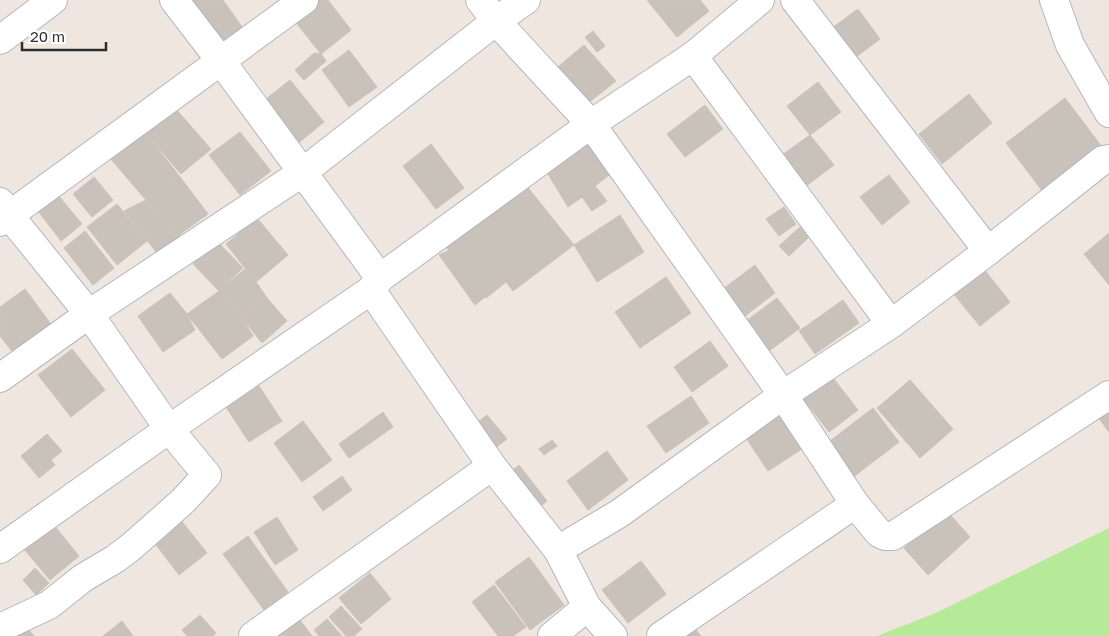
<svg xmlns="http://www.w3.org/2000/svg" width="1109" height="636" font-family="'Golos Text',sans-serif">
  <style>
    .green { fill: #b6e998 }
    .building { fill: #c8c2ba; stroke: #cbc3b8 }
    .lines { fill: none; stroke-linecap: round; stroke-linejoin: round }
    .minor-casing { stroke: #b2b6c1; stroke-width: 30 }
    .minor { stroke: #fff; stroke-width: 28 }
  </style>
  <rect width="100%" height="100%" fill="#efe7df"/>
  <!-- green -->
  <polygon class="green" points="1109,528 1109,636 877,636 938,612"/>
  <!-- building -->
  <g class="building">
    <polygon points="180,0 223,0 242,27 212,49"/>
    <polygon points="317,0 328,0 351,30 321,54 293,19"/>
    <polygon points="647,0 700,0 709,11 677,37"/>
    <polygon points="858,9 880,39 847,64 824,34"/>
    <polygon points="593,31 605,46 597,52 585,37"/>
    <polygon points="584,45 616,81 583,107 553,71"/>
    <polygon points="349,50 377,87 349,107 322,70"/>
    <polygon points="314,53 321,54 326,61 304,80 295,70"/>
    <polygon points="290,80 324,122 296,145 261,103"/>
    <polygon points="818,82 841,112 810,135 787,106"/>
    <polygon points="969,94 992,123 942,164 919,134"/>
    <polygon points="1065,98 1102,147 1043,192 1006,143"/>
    <polygon points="705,105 723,129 685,157 667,134"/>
    <polygon points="174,107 211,149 181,174 145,132"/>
    <polygon points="145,132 177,173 146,200 110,158"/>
    <polygon points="240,132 271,171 240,195 209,155"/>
    <polygon points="810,135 834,165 802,189 778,158"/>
    <polygon points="431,144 464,188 436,209 403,166"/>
    <polygon points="588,144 609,175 595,186 607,201 592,211 582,197 568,207 548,174"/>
    <polygon points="177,173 208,214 179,235 146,200"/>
    <polygon points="889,175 910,202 882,225 860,197"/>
    <polygon points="94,177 113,200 92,217 73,194"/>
    <polygon points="525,184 574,245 513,291 506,282 486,298 446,247"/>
    <polygon points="58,195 82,224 61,241 38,211"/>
    <polygon points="146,200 183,239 160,257 124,211"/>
    <polygon points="117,204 147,241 117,265 87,227"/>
    <polygon points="784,207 796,224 779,236 766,219"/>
    <polygon points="620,215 644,252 597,282 574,245"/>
    <polygon points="257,218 288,255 256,282 226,244"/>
    <polygon points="800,227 809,237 789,256 779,246"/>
    <polygon points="498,228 521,269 475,305 439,255"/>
    <polygon points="85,231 114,268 93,285 64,248"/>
    <polygon points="1109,233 1109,285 1084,254"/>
    <polygon points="217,241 243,268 219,291 193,264"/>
    <polygon points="755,265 775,293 736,323 715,295"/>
    <polygon points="983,268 1010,302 980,326 952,292"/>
    <polygon points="245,269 256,282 267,298 242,318 219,291"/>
    <polygon points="666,277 691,313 640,348 615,312"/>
    <polygon points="25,289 53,327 15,355 0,336 0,307"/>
    <polygon points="219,291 242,318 253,336 222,359 187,314"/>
    <polygon points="170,293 187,314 195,330 163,352 138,316"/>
    <polygon points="267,298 287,321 262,343 242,318"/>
    <polygon points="777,298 800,328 761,357 738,327"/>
    <polygon points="843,300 859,323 815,354 799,331"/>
    <polygon points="710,341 728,366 692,392 674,367"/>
    <polygon points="72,349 105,390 71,417 38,375"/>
    <polygon points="830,374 858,410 829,432 801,396"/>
    <polygon points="910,380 953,429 920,458 877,408"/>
    <polygon points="259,386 282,421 249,442 226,407"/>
    <polygon points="691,396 709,423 666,453 647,426"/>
    <polygon points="1109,407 1109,432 1097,416"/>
    <polygon points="873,408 899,442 852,478 826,444"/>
    <polygon points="776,409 802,449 768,471 742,432"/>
    <polygon points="383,412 393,427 349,458 339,444"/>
    <polygon points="487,415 507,439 490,452 470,428"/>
    <polygon points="303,421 332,460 302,482 274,443"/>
    <polygon points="47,434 62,451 51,460 55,465 39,478 21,456"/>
    <polygon points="552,440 557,446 544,455 539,449"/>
    <polygon points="607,451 628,480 588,510 567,481"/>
    <polygon points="519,465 547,501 529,515 502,479"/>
    <polygon points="342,476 352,490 323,511 313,497"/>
    <polygon points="946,510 970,537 928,575 904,548"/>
    <polygon points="277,517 298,550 275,565 254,532"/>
    <polygon points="49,519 79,556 50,580 19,543"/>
    <polygon points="180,519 207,553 179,575 153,541"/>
    <polygon points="248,536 288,592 264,610 223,554"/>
    <polygon points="529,557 564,605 530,630 495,582"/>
    <polygon points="641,561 666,594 628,623 602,590"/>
    <polygon points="35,568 49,583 36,595 23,580"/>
    <polygon points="370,573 391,599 361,624 339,598"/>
    <polygon points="494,585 526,627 513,636 498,636 472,602"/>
    <polygon points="341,606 362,629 354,636 346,636 329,617"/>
    <polygon points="200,615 216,633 213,636 187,636 182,630"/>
    <polygon points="327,619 342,636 319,636 314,630"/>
    <polygon points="300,620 312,636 279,636"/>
    <polygon points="122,621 133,636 103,636"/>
    <polygon points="689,622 701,636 672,636"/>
    <polygon points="24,624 34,636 10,636"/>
  </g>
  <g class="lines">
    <!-- minor casing -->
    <g class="minor-casing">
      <g id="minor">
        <polyline points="174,0 221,61 380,278"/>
        <polyline points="480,0 496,21 591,124 783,395 855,504 879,533 885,536 893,536 1109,395"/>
        <polyline points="795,0 988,251"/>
        <polyline points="1054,0 1070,45 1109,113"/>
        <polyline points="0,40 53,0"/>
        <polyline points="693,56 891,324"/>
        <polyline points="0,202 9,215 89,314 169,429 207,475 183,501 131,547 115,559 83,578 49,605 0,628"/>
        <polyline points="0,222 304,0"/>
        <polyline points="371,290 492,466 558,550 587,607 613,636"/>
        <polyline points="0,378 89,314 303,172 496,21 526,0"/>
        <polyline points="0,549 169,429 371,290 380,278 591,124 693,56 760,0"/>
        <polyline points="558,550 620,513 783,395 891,324 988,251 1103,160 1109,159"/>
        <polyline points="253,636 492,466"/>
        <polyline points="552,636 587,607"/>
        <polyline points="661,636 855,504"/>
      </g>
    </g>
    <!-- minor -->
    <use href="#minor" class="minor"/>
  </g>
  <!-- scale -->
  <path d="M22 42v8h84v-8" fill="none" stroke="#2d2d2d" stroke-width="2.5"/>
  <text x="30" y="42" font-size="15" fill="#2d2d2d" stroke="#ffffff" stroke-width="4" paint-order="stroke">20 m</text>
</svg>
